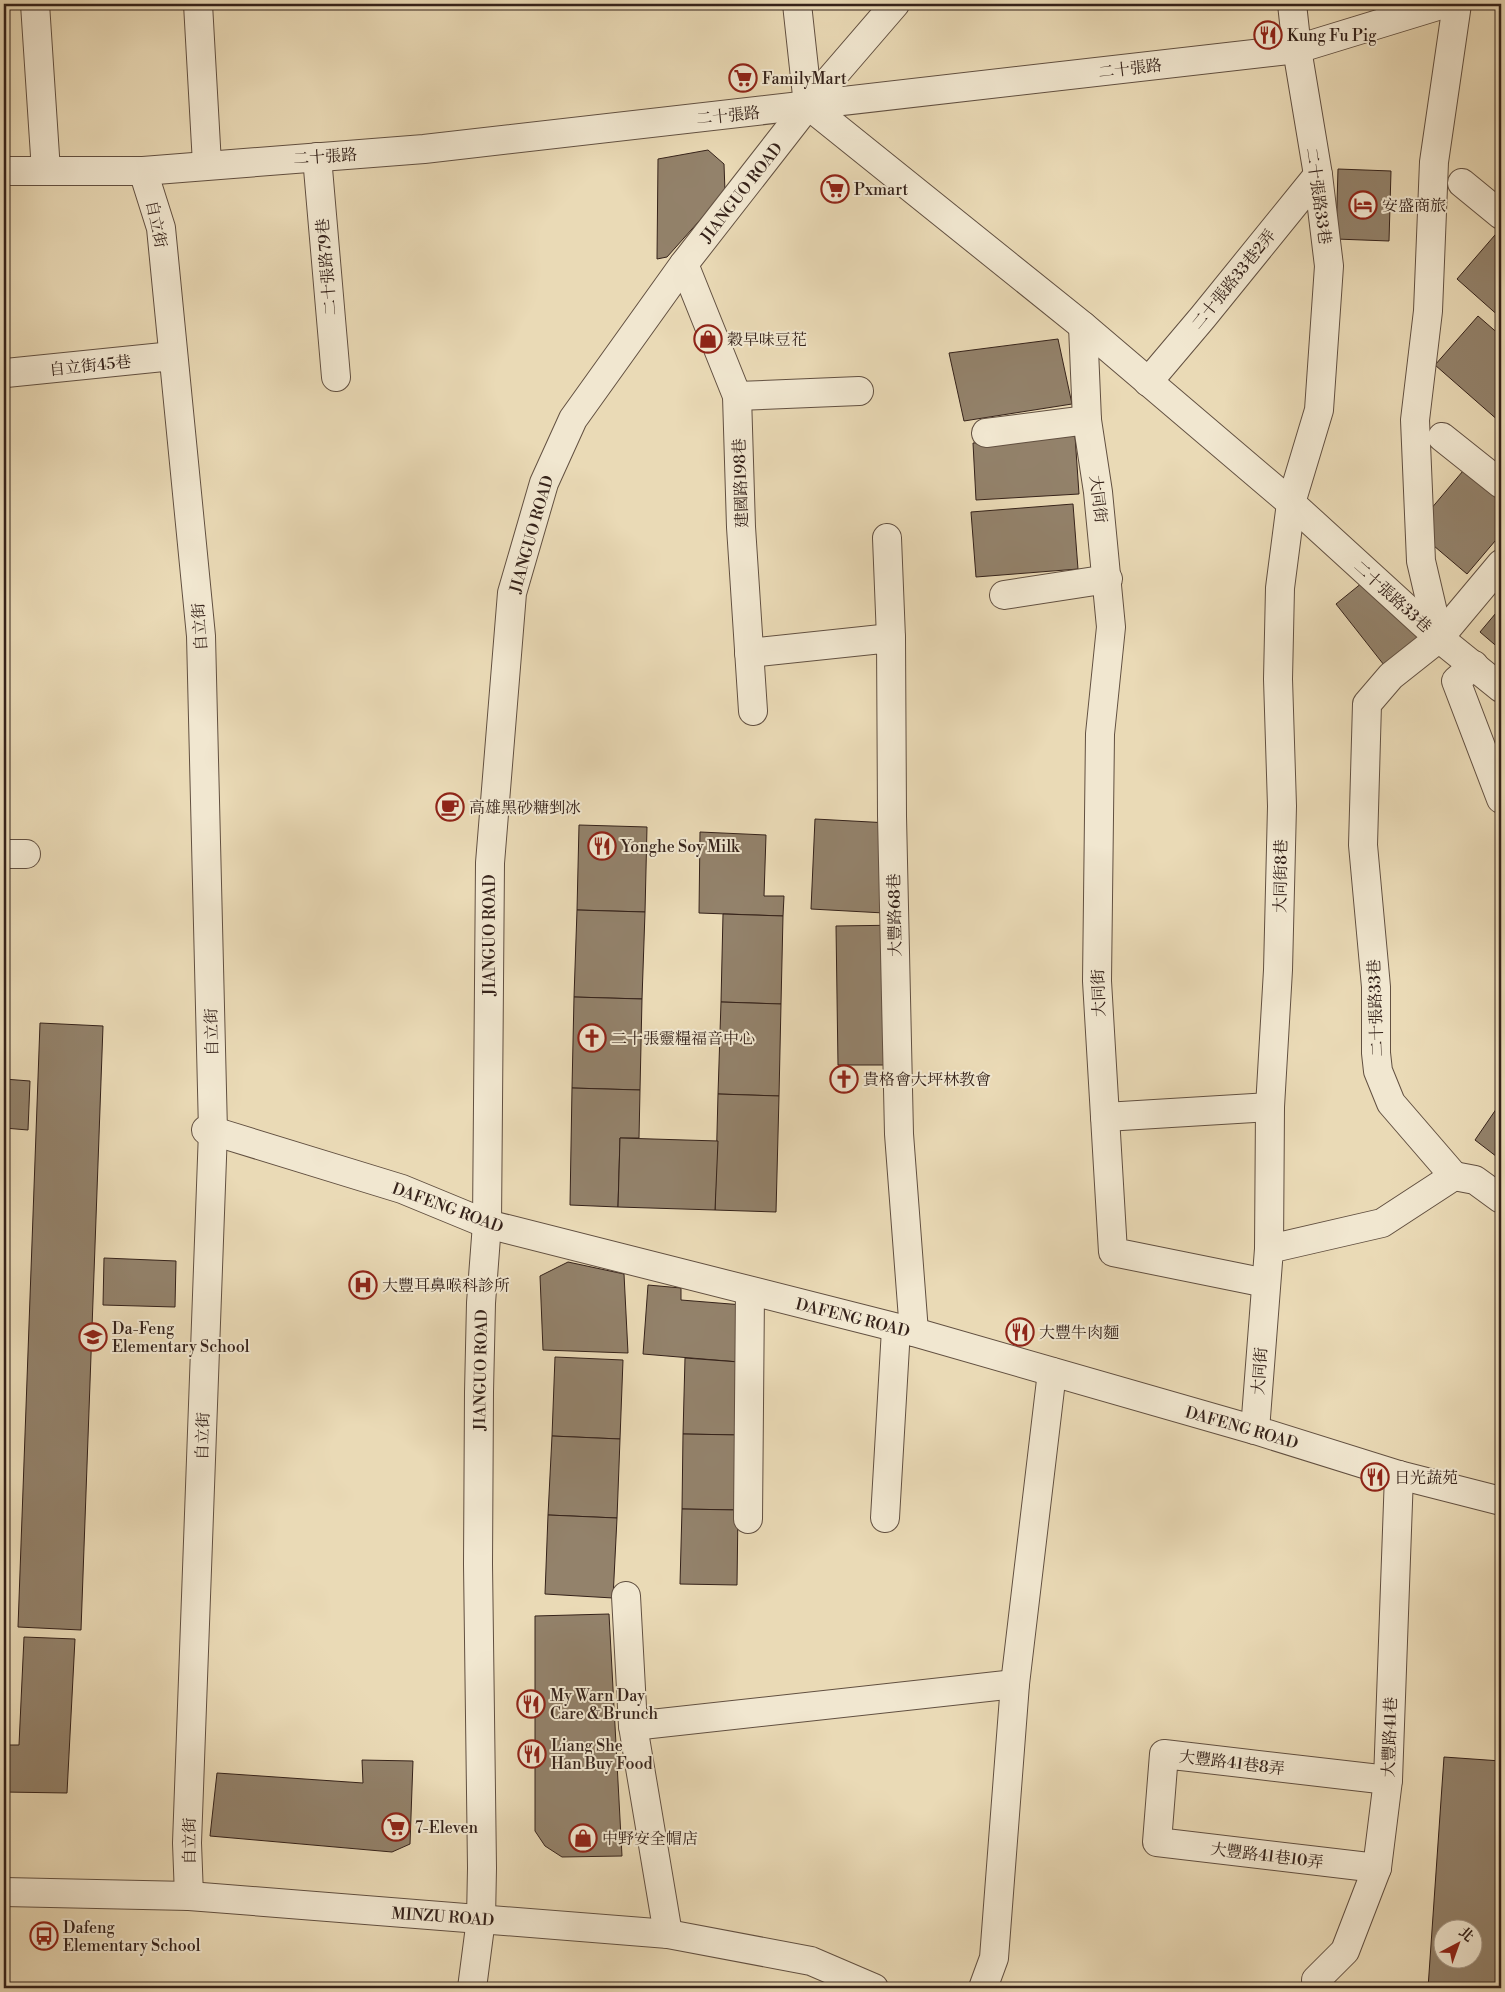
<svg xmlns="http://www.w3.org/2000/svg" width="1505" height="1992" font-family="'Libre Bodoni','Noto Serif TC',serif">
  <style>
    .building { fill: #93826b; stroke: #35221a; fill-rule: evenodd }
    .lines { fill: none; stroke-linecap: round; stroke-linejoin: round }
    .minor-casing { stroke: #625041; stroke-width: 30 }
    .minor { stroke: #f1e7d0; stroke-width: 28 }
    .labels { text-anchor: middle; stroke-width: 4; stroke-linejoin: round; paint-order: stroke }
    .poi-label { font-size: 16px; fill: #35221a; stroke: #f1e7d0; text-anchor: start }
    .street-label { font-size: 16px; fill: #35221a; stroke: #f1e7d0 }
  </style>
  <rect width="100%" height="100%" fill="#eadab6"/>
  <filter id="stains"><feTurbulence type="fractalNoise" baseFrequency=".004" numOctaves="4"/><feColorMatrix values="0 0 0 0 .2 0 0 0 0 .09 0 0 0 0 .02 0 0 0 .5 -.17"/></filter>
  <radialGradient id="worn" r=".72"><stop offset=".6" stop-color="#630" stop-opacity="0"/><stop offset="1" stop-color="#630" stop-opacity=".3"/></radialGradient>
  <!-- building -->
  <g class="building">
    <polygon points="805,4 844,4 805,6"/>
    <polygon points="708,150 724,164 725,192 667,257 657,259 658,159"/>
    <polygon points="1338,169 1391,171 1389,241 1336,239"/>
    <polygon points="1501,228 1501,318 1457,279"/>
    <polygon points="1478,316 1501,336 1500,422 1435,365"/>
    <polygon points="1058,339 1072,404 964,421 949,353"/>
    <polygon points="1075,436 1079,494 976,500 973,443"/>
    <polygon points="1468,465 1501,493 1501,534 1467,574 1414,529"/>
    <polygon points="1073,504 1078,569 976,577 971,512"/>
    <polygon points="1373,574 1428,643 1395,679 1336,604"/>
    <polygon points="1501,607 1501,650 1480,632"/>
    <polygon points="815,819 889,823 884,913 811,909"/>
    <polygon points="579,825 647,827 645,912 577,910"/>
    <polygon points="700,832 766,835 764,896 784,896 783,916 699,913"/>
    <polygon points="577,910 645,912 642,999 574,997"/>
    <polygon points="723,914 783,916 781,1004 721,1002"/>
    <polygon points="904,925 905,1065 838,1065 836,926"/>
    <polygon points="574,997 642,999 640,1090 572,1088"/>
    <polygon points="721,1002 781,1004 779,1096 718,1094"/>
    <polygon points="40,1023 103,1026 81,1630 18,1627"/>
    <polygon points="4,1079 30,1081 28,1130 4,1128"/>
    <polygon points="572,1088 640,1090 639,1138 620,1138 618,1207 570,1205"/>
    <polygon points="718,1094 779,1096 776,1212 715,1210"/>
    <polygon points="1501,1102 1501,1160 1475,1140"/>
    <polygon points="620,1138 718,1141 715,1210 618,1207"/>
    <polygon points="104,1258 176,1261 175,1307 103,1305"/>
    <polygon points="568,1262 624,1274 628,1353 543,1350 540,1276"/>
    <polygon points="648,1285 681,1288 681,1300 743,1305 739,1362 643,1354"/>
    <polygon points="555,1357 623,1360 620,1439 552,1436"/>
    <polygon points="685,1358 739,1362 740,1435 683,1434"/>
    <polygon points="683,1434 740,1435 738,1510 682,1509"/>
    <polygon points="552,1436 620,1439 617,1518 548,1515"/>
    <polygon points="682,1509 738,1510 737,1585 680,1584"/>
    <polygon points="548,1515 617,1518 613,1598 545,1594"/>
    <polygon points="609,1614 622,1856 562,1857 545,1846 535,1831 535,1616"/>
    <polygon points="24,1637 75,1639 67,1793 4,1792 4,1745 19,1745"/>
    <path d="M1444 1757 1501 1761V1988H1428ZM1442 1930H1472V1960H1442Z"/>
    <polygon points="362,1760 413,1761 410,1844 392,1852 210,1836 217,1773 363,1783"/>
  </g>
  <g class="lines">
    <!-- minor casing -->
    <g class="minor-casing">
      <g id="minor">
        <polyline points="35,4 46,171"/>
        <polyline points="198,4 207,164"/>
        <polyline points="797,4 808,105"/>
        <polyline points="808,105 1083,326 1291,503 1439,638 1501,688"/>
        <polyline points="317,157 336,377"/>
        <polyline points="4,171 143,171 424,149 1297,49 1444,4"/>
        <polyline points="143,171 161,228 201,636 213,1131 187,1843 189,1896"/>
        <polyline points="1462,183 1501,215"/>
        <polyline points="684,264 737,396 741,527 753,711"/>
        <polyline points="1083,326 1087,420 1098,492 1111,627 1100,734 1097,981 1113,1252 1266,1283"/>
        <polyline points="6,373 173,356"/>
        <polyline points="1148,382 1203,317 1318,175"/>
        <polyline points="737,396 859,391"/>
        <polyline points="986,433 1087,420"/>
        <polyline points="1442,437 1501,484"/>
        <polyline points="887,538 891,638"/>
        <polyline points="1004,595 1108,579"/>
        <polyline points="1439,638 1421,561 1415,420 1428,311 1434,162 1457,4"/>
        <polyline points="749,653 891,638 892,816 899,1134 914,1332"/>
        <polyline points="1474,665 1456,681 1501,799"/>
        <polyline points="4,854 26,854"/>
        <polyline points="1105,1117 1270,1107"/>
        <polyline points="206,1130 213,1131 402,1189 487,1224 914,1332 1255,1430 1399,1475 1501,1501"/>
        <polyline points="1454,1176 1391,1103 1378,1071 1376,1053 1376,987 1363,845 1367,704 1391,676 1439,638 1501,564"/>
        <polyline points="1454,1176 1475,1180 1501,1199"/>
        <polyline points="1269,1249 1270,1107 1278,970 1282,806 1278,679 1280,588 1291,503 1319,410 1329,266 1318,175 1297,49 1292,4"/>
        <polyline points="1255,1430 1269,1249 1382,1223 1454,1176"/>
        <polyline points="885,1518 896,1329"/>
        <polyline points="748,1519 750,1292"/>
        <polyline points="626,1596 633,1726 668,1934"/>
        <polyline points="633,1726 1015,1684"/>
        <polyline points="1377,1868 1157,1842 1164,1754 1388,1780"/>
        <polyline points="4,1892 189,1896 668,1934 811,1961 874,1988"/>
        <polyline points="1316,1980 1345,1951 1377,1868 1388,1780 1399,1475"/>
        <polyline points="472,1988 481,1919 482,1868 478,1564 479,1392 481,1303 487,1224 490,863 512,593 544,483 573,419 684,264 808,105 895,4"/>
        <polyline points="983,1988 994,1958 1015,1684 1052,1372"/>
      </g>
    </g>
    <!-- minor -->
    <use href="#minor" class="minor"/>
  </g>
  <!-- icons -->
  <defs>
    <g id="restaurant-ring" transform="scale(1.4375)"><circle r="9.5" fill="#f1e7d0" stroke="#8f2418" stroke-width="1.5"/><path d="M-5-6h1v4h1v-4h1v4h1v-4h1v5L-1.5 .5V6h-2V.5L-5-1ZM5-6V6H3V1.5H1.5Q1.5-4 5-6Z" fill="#8f2418"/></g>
    <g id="supermarket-ring" transform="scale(1.4375)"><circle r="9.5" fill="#f1e7d0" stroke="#8f2418" stroke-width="1.5"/><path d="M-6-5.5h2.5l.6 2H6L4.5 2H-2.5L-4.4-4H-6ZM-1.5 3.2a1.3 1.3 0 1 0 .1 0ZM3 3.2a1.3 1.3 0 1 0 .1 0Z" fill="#8f2418"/></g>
    <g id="hotel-ring" transform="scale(1.4375)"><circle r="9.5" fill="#f1e7d0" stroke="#8f2418" stroke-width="1.5"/><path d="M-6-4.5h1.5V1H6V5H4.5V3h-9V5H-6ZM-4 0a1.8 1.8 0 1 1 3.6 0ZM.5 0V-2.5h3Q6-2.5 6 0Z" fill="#8f2418"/></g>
    <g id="shop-ring" transform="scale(1.4375)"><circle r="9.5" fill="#f1e7d0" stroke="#8f2418" stroke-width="1.5"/><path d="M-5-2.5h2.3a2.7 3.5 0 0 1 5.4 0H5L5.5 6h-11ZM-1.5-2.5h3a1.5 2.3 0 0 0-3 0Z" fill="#8f2418"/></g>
    <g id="cafe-ring" transform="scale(1.4375)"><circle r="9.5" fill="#f1e7d0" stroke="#8f2418" stroke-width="1.5"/><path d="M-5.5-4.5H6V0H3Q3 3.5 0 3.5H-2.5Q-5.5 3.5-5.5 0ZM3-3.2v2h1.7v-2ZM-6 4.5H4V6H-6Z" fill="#8f2418"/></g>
    <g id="church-ring" transform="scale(1.4375)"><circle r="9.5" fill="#f1e7d0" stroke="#8f2418" stroke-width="1.5"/><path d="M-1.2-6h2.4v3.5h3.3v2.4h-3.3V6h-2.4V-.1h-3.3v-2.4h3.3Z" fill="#8f2418"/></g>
    <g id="hospital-ring" transform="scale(1.4375)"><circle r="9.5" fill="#f1e7d0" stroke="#8f2418" stroke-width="1.5"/><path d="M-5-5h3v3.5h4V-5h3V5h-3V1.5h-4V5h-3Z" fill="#8f2418"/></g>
    <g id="school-ring" transform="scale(1.4375)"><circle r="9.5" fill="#f1e7d0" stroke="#8f2418" stroke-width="1.5"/><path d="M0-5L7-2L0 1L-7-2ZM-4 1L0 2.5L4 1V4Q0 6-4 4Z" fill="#8f2418"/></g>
    <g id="bus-ring" transform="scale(1.4375)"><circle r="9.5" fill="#f1e7d0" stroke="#8f2418" stroke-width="1.5"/><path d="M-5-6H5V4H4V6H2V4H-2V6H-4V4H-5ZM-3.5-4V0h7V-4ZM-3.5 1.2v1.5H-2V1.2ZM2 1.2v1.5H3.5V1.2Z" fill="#8f2418"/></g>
  </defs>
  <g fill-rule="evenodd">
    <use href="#restaurant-ring" x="1268" y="35"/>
    <use href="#supermarket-ring" x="743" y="78"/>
    <use href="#supermarket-ring" x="835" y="189"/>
    <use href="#hotel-ring" x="1363" y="205"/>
    <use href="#shop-ring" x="708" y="339"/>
    <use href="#cafe-ring" x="450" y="807"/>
    <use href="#restaurant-ring" x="602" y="846"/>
    <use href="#church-ring" x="592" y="1038"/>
    <use href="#church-ring" x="844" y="1079"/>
    <use href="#hospital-ring" x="363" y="1285"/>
    <use href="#restaurant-ring" x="1020" y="1332"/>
    <use href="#school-ring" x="93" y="1337"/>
    <use href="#restaurant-ring" x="1375" y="1477"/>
    <use href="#restaurant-ring" x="531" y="1704"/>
    <use href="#restaurant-ring" x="532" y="1754"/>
    <use href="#supermarket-ring" x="396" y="1827"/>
    <use href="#shop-ring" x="583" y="1838"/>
    <use href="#bus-ring" x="44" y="1936"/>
  </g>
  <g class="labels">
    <!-- poi labels -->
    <g class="poi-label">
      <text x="1287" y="41">Kung Fu Pig</text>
      <text x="762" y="84">FamilyMart</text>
      <text x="854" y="195">Pxmart</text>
      <text x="1382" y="211">安盛商旅</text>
      <text x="727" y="345">穀早味豆花</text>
      <text x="469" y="813">高雄黑砂糖剉冰</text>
      <text x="621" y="852">Yonghe Soy Milk</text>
      <text x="611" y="1044">二十張靈糧福音中心</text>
      <text x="863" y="1085">貴格會大坪林教會</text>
      <text x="382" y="1291">大豐耳鼻喉科診所</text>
      <text x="112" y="1334">Da-Feng<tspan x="112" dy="18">Elementary School</tspan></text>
      <text x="1039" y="1338">大豐牛肉麵</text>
      <text x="1394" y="1483">日光蔬苑</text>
      <text x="550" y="1701">My Warn Day<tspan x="550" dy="18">Care &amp; Brunch</tspan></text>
      <text x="551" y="1751">Liang She<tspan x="551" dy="18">Han Buy Food</tspan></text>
      <text x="415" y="1833">7-Eleven</text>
      <text x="602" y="1844">中野安全帽店</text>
      <text x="63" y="1933">Dafeng<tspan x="63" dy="18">Elementary School</tspan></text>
    </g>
    <!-- street labels -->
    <g class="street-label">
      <text transform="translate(1130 68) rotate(-7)" y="6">二十張路</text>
      <text transform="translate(728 115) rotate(-6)" y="6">二十張路</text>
      <text transform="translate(325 156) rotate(-4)" y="6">二十張路</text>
      <text transform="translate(741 192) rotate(-52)" y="6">JIANGUO ROAD</text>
      <text transform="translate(1319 196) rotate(82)" y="6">二十張路33巷</text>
      <text transform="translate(157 224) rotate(78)" y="6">自立街</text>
      <text transform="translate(326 267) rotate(-95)" y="6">二十張路79巷</text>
      <text transform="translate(1233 279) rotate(-51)" y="6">二十張路33巷2弄</text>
      <text transform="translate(90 365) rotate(-6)" y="6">自立街45巷</text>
      <text transform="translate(740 483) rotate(-92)" y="6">建國路198巷</text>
      <text transform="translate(1099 499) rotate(83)" y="6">大同街</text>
      <text transform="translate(531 534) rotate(-74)" y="6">JIANGUO ROAD</text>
      <text transform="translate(1393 596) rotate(42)" y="6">二十張路33巷</text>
      <text transform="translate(199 627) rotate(-94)" y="6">自立街</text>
      <text transform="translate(1280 876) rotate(-89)" y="6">大同街8巷</text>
      <text transform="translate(894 915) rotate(-91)" y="6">大豐路68巷</text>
      <text transform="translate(489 935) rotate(-90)" y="6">JIANGUO ROAD</text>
      <text transform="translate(1098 993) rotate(-92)" y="6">大同街</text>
      <text transform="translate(1375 1008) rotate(-92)" y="6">二十張路33巷</text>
      <text transform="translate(211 1032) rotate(-91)" y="6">自立街</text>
      <text transform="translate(448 1207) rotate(20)" y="6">DAFENG ROAD</text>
      <text transform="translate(853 1317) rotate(14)" y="6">DAFENG ROAD</text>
      <text transform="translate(480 1370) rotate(-89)" y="6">JIANGUO ROAD</text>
      <text transform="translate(1259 1371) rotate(-86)" y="6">大同街</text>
      <text transform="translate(1242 1427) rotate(16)" y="6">DAFENG ROAD</text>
      <text transform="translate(202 1436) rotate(-88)" y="6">自立街</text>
      <text transform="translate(1389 1737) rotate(-88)" y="6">大豐路41巷</text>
      <text transform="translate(1232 1762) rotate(7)" y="6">大豐路41巷8弄</text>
      <text transform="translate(189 1841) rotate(-90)" y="6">自立街</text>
      <text transform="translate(1267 1855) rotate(7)" y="6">大豐路41巷10弄</text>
      <text transform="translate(443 1916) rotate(4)" y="6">MINZU ROAD</text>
    </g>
  </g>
  <!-- margin -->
  <rect width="1505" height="1992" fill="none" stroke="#eadab6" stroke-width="20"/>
  <rect x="5" y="5" width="1495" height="1982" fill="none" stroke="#35221a" stroke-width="2.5"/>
  <rect x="10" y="10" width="1485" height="1972" fill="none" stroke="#35221a"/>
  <!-- north arrow -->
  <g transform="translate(1458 1944) rotate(41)"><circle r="24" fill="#f1e7d0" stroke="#a69887"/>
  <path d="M0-4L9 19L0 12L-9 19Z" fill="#8f2418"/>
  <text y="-8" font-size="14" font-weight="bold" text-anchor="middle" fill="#35221a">北</text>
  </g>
  <rect width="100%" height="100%" filter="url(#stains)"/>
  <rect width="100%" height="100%" fill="url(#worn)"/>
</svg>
